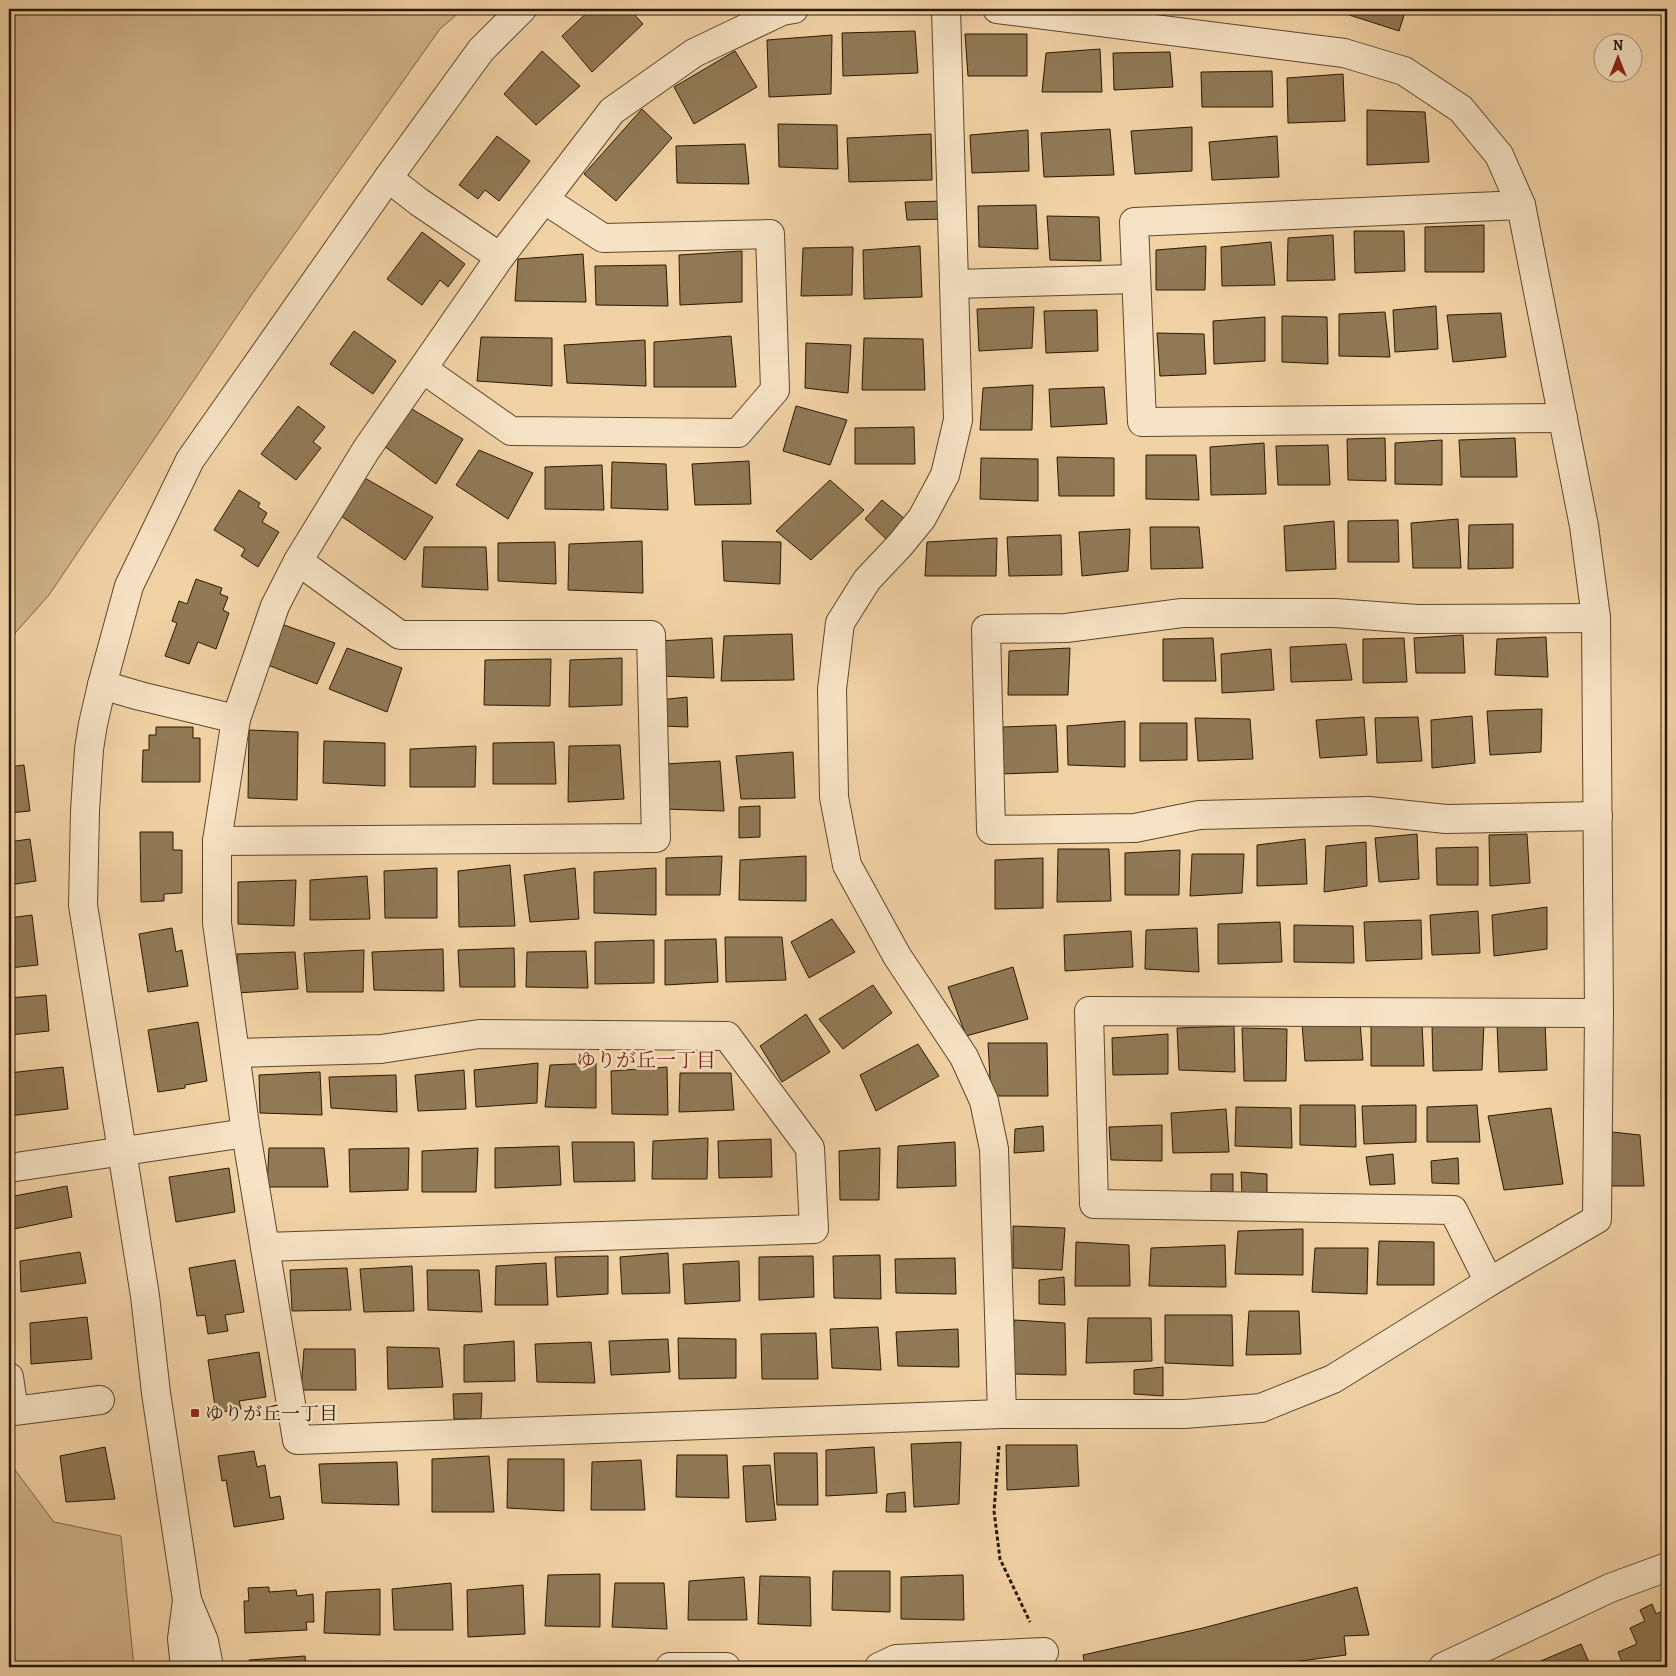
<svg xmlns="http://www.w3.org/2000/svg" width="1676" height="1676" font-family="Alegreya,'Noto Serif JP',serif">
  <style>
    .green { fill: #cfb389; stroke: #7c6645 }
    .building { fill: #917956; stroke: #2a1901 }
    .lines { fill: none; stroke-linecap: round; stroke-linejoin: round }
    .minor-casing { stroke: #5c472a; stroke-width: 30 }
    .tertiary-casing { stroke: #5c472a; stroke-width: 30 }
    .path { stroke: #2a1901; stroke-width: 3; stroke-dasharray: 4 2.5; stroke-linecap: butt }
    .minor { stroke: #f6e2c4; stroke-width: 28 }
    .tertiary { stroke: #f6e2c4; stroke-width: 28 }
    .poi-dot { fill: #8f2418; stroke: #f6e2c4; stroke-width: 2 }
    .labels { text-anchor: middle; stroke-width: 5; stroke-linejoin: round; paint-order: stroke }
    .poi-label { font-size: 19px; fill: #2a1901; stroke: #f6e2c4; text-anchor: start }
    .neighbourhood-label { font-size: 20px; fill: #7a1f14; stroke: #f6e2c4 }
  </style>
  <rect width="100%" height="100%" fill="#f1d2a5"/>
  <filter id="stains"><feTurbulence type="fractalNoise" baseFrequency=".004" numOctaves="4"/><feColorMatrix values="0 0 0 0 .2 0 0 0 0 .09 0 0 0 0 .02 0 0 0 .5 -.17"/></filter>
  <radialGradient id="worn" r=".72"><stop offset=".6" stop-color="#630" stop-opacity="0"/><stop offset="1" stop-color="#630" stop-opacity=".3"/></radialGradient>
  <!-- green -->
  <g class="green">
    <polygon points="9,9 463,9 440,29 252,294 49,595 9,640"/>
    <polygon points="9,1462 54,1522 121,1536 134,1667 9,1667"/>
  </g>
  <!-- building -->
  <g class="building">
    <polygon points="591,9 629,9 643,24 592,72 562,36"/>
    <polygon points="1341,9 1406,9 1399,31 1340,12"/>
    <polygon points="915,31 918,73 843,76 842,33"/>
    <polygon points="965,34 1027,34 1027,76 968,76"/>
    <polygon points="832,35 831,94 769,97 767,40"/>
    <polygon points="1100,49 1102,92 1042,92 1046,53"/>
    <polygon points="542,51 580,86 536,125 504,94"/>
    <polygon points="735,51 757,87 694,124 674,87"/>
    <polygon points="1170,52 1173,87 1114,90 1113,53"/>
    <polygon points="1272,71 1273,107 1202,107 1201,72"/>
    <polygon points="1343,74 1345,121 1288,123 1287,78"/>
    <polygon points="642,109 672,138 616,201 584,174"/>
    <polygon points="1367,110 1425,112 1429,162 1367,165"/>
    <polygon points="778,124 837,125 838,169 779,167"/>
    <polygon points="1192,127 1192,171 1135,174 1131,131"/>
    <polygon points="1110,129 1114,175 1044,177 1041,133"/>
    <polygon points="1028,130 1029,171 972,173 970,135"/>
    <polygon points="931,134 932,180 849,182 847,138"/>
    <polygon points="497,136 530,161 499,201 485,190 478,199 459,185"/>
    <polygon points="1277,136 1279,177 1212,180 1209,142"/>
    <polygon points="745,144 749,184 677,183 676,146"/>
    <polygon points="944,201 945,219 907,220 905,202"/>
    <polygon points="1036,205 1038,249 979,247 978,206"/>
    <polygon points="1047,216 1099,217 1101,261 1050,260"/>
    <polygon points="1484,225 1484,272 1425,272 1425,227"/>
    <polygon points="1354,231 1404,231 1405,271 1355,273"/>
    <polygon points="422,232 465,264 448,287 440,280 422,305 387,279"/>
    <polygon points="1333,235 1335,280 1287,281 1288,238"/>
    <polygon points="1271,242 1275,285 1222,286 1221,247"/>
    <polygon points="920,246 922,297 864,299 863,250"/>
    <polygon points="1206,246 1205,290 1156,290 1156,250"/>
    <polygon points="853,247 852,295 801,296 803,248"/>
    <polygon points="742,251 742,302 680,305 679,255"/>
    <polygon points="583,254 586,302 515,301 518,259"/>
    <polygon points="666,265 668,306 596,305 595,266"/>
    <polygon points="1436,306 1438,349 1395,352 1393,310"/>
    <polygon points="1034,307 1032,348 979,351 977,309"/>
    <polygon points="1097,310 1098,351 1046,353 1044,311"/>
    <polygon points="1385,312 1390,357 1339,356 1339,314"/>
    <polygon points="1501,313 1506,357 1453,362 1447,315"/>
    <polygon points="1282,316 1327,317 1328,364 1282,362"/>
    <polygon points="1265,317 1265,361 1214,364 1213,321"/>
    <polygon points="354,331 396,361 373,394 330,364"/>
    <polygon points="1157,333 1204,334 1206,374 1160,376"/>
    <polygon points="731,336 736,387 654,387 654,342"/>
    <polygon points="481,337 552,338 552,386 477,381"/>
    <polygon points="864,338 923,339 925,390 862,390"/>
    <polygon points="645,340 646,386 567,383 564,345"/>
    <polygon points="806,343 851,345 848,393 805,388"/>
    <polygon points="1033,385 1032,430 980,430 983,388"/>
    <polygon points="1104,387 1107,424 1051,427 1049,389"/>
    <polygon points="298,406 325,427 313,442 321,448 296,480 261,454"/>
    <polygon points="796,406 847,420 830,465 783,451"/>
    <polygon points="410,408 463,439 436,484 384,446"/>
    <polygon points="914,427 915,464 855,464 855,428"/>
    <polygon points="1385,438 1386,481 1348,480 1347,439"/>
    <polygon points="1515,438 1517,477 1461,477 1459,440"/>
    <polygon points="1442,440 1442,485 1395,484 1395,443"/>
    <polygon points="1264,443 1266,494 1211,495 1210,447"/>
    <polygon points="1328,445 1330,485 1278,485 1276,446"/>
    <polygon points="479,450 533,473 508,519 456,485"/>
    <polygon points="1146,455 1196,455 1199,500 1146,499"/>
    <polygon points="1057,457 1114,458 1114,496 1059,496"/>
    <polygon points="981,458 1038,459 1038,501 980,499"/>
    <polygon points="749,461 751,504 695,505 692,464"/>
    <polygon points="612,462 666,464 668,510 611,508"/>
    <polygon points="602,465 604,510 545,509 545,467"/>
    <polygon points="363,477 433,517 405,560 341,516"/>
    <polygon points="830,480 864,510 811,560 776,531"/>
    <polygon points="239,490 260,503 258,507 267,513 262,522 279,532 258,567 241,556 245,549 214,530"/>
    <polygon points="882,500 905,519 887,540 865,519"/>
    <polygon points="1458,519 1461,568 1413,568 1411,523"/>
    <polygon points="1398,520 1399,562 1348,562 1348,521"/>
    <polygon points="1334,521 1336,569 1286,571 1284,526"/>
    <polygon points="1513,524 1513,568 1468,569 1469,525"/>
    <polygon points="1150,527 1199,527 1203,568 1151,569"/>
    <polygon points="1130,529 1128,571 1082,576 1079,532"/>
    <polygon points="1061,535 1062,575 1009,576 1007,537"/>
    <polygon points="997,538 996,576 925,576 927,542"/>
    <polygon points="642,541 643,593 568,590 569,544"/>
    <polygon points="722,541 781,542 780,584 724,581"/>
    <polygon points="555,542 556,584 498,581 498,543"/>
    <polygon points="424,547 486,547 488,590 422,587"/>
    <polygon points="196,579 222,588 220,594 228,597 223,610 229,613 216,649 198,642 189,664 165,656 177,623 172,621 179,601 187,604"/>
    <polygon points="284,625 335,643 317,684 265,664"/>
    <polygon points="792,634 794,680 721,681 724,636"/>
    <polygon points="1463,635 1465,673 1416,673 1414,638"/>
    <polygon points="1546,637 1548,677 1495,675 1497,639"/>
    <polygon points="712,638 714,678 658,676 658,641"/>
    <polygon points="1213,638 1216,681 1163,681 1163,639"/>
    <polygon points="1404,638 1407,682 1363,683 1363,639"/>
    <polygon points="1346,644 1352,680 1291,682 1290,647"/>
    <polygon points="347,648 402,668 387,712 329,689"/>
    <polygon points="1070,648 1068,695 1008,695 1009,651"/>
    <polygon points="1271,649 1274,690 1222,693 1221,654"/>
    <polygon points="622,658 622,705 569,707 570,660"/>
    <polygon points="551,659 550,706 484,705 485,660"/>
    <polygon points="687,697 688,727 660,726 660,700"/>
    <polygon points="1542,709 1541,752 1490,755 1487,711"/>
    <polygon points="1472,716 1475,763 1432,768 1431,720"/>
    <polygon points="1364,717 1367,755 1320,758 1316,720"/>
    <polygon points="1418,717 1422,761 1377,763 1375,718"/>
    <polygon points="1195,718 1250,719 1253,759 1198,761"/>
    <polygon points="1125,721 1125,767 1068,765 1067,726"/>
    <polygon points="1140,723 1187,723 1187,760 1140,761"/>
    <polygon points="1056,725 1058,772 1000,774 1003,727"/>
    <polygon points="156,727 193,727 193,738 200,738 200,782 142,782 143,750 149,750 149,735 156,735"/>
    <polygon points="249,730 298,732 297,800 248,798"/>
    <polygon points="324,741 385,743 385,786 323,783"/>
    <polygon points="554,742 556,784 493,784 493,743"/>
    <polygon points="620,745 624,799 568,802 569,746"/>
    <polygon points="476,746 475,787 410,787 410,749"/>
    <polygon points="793,752 795,798 741,799 736,756"/>
    <polygon points="720,761 724,811 665,809 663,764"/>
    <polygon points="24,765 30,811 9,813 9,767"/>
    <polygon points="760,806 760,837 739,838 739,807"/>
    <polygon points="140,832 173,832 173,850 182,850 182,893 164,894 164,901 141,902"/>
    <polygon points="1417,834 1419,879 1379,882 1375,838"/>
    <polygon points="1527,834 1530,883 1490,886 1489,835"/>
    <polygon points="30,839 36,881 9,885 9,842"/>
    <polygon points="1305,839 1307,884 1257,886 1257,845"/>
    <polygon points="1366,842 1367,886 1324,892 1326,846"/>
    <polygon points="1478,847 1478,885 1437,885 1436,848"/>
    <polygon points="1058,849 1109,849 1111,901 1057,902"/>
    <polygon points="1180,850 1179,895 1125,895 1125,853"/>
    <polygon points="1192,854 1244,854 1242,893 1190,896"/>
    <polygon points="722,856 720,895 666,895 666,858"/>
    <polygon points="806,856 806,901 739,900 740,860"/>
    <polygon points="1043,858 1043,908 995,909 995,860"/>
    <polygon points="510,865 515,926 459,927 458,871"/>
    <polygon points="437,868 437,918 385,918 384,871"/>
    <polygon points="575,868 579,919 530,922 524,875"/>
    <polygon points="656,868 656,915 594,913 594,872"/>
    <polygon points="367,876 370,919 310,920 310,880"/>
    <polygon points="296,880 294,926 238,924 238,882"/>
    <polygon points="1547,907 1547,949 1494,956 1492,915"/>
    <polygon points="1478,911 1480,953 1432,955 1430,915"/>
    <polygon points="32,915 38,965 9,968 9,918"/>
    <polygon points="832,919 855,952 809,978 791,942"/>
    <polygon points="1421,920 1422,959 1366,961 1364,922"/>
    <polygon points="1280,922 1282,962 1218,964 1218,924"/>
    <polygon points="1294,925 1353,926 1354,963 1294,962"/>
    <polygon points="172,928 176,952 182,950 188,986 148,992 139,934"/>
    <polygon points="1197,928 1199,972 1145,969 1146,930"/>
    <polygon points="1131,931 1133,967 1065,971 1064,935"/>
    <polygon points="725,937 782,937 786,980 726,982"/>
    <polygon points="716,939 718,982 665,985 665,940"/>
    <polygon points="654,940 654,983 595,984 595,942"/>
    <polygon points="514,948 515,987 460,987 458,950"/>
    <polygon points="443,949 444,991 374,990 372,952"/>
    <polygon points="364,950 363,992 307,992 304,953"/>
    <polygon points="586,951 588,988 526,987 527,952"/>
    <polygon points="295,952 298,989 238,993 237,954"/>
    <polygon points="1013,967 1028,1019 966,1036 948,987"/>
    <polygon points="873,985 892,1013 843,1049 819,1019"/>
    <polygon points="46,995 49,1031 9,1035 9,998"/>
    <polygon points="806,1014 830,1052 782,1082 760,1046"/>
    <polygon points="198,1022 207,1081 185,1085 185,1088 158,1092 148,1030"/>
    <polygon points="1360,1022 1363,1060 1305,1061 1302,1024"/>
    <polygon points="1484,1022 1482,1070 1433,1071 1432,1024"/>
    <polygon points="1545,1022 1547,1070 1499,1072 1497,1024"/>
    <polygon points="1422,1023 1424,1066 1371,1066 1371,1025"/>
    <polygon points="1234,1026 1235,1072 1179,1070 1177,1028"/>
    <polygon points="1242,1028 1287,1029 1286,1081 1244,1081"/>
    <polygon points="1168,1034 1168,1074 1113,1075 1112,1038"/>
    <polygon points="988,1043 1047,1043 1048,1096 991,1096"/>
    <polygon points="918,1044 939,1076 876,1111 860,1075"/>
    <polygon points="538,1063 537,1103 476,1107 474,1070"/>
    <polygon points="596,1063 596,1108 545,1107 550,1065"/>
    <polygon points="63,1067 68,1109 9,1116 9,1073"/>
    <polygon points="667,1067 668,1115 612,1114 611,1071"/>
    <polygon points="464,1070 466,1109 418,1111 415,1075"/>
    <polygon points="320,1072 322,1115 260,1113 259,1075"/>
    <polygon points="680,1073 731,1073 734,1110 679,1112"/>
    <polygon points="396,1075 397,1112 331,1108 329,1077"/>
    <polygon points="1300,1105 1355,1105 1356,1147 1300,1145"/>
    <polygon points="1416,1105 1416,1142 1364,1144 1362,1106"/>
    <polygon points="1477,1105 1480,1142 1427,1142 1427,1107"/>
    <polygon points="1236,1107 1291,1108 1292,1148 1235,1146"/>
    <polygon points="1551,1108 1563,1184 1504,1190 1488,1116"/>
    <polygon points="1226,1109 1229,1152 1173,1153 1171,1113"/>
    <polygon points="1162,1125 1162,1161 1111,1160 1109,1127"/>
    <polygon points="1043,1126 1044,1151 1014,1153 1015,1129"/>
    <polygon points="1612,1132 1640,1135 1644,1186 1610,1186"/>
    <polygon points="708,1138 707,1179 652,1179 653,1141"/>
    <polygon points="771,1139 772,1177 719,1178 718,1141"/>
    <polygon points="572,1142 634,1142 635,1181 574,1182"/>
    <polygon points="955,1142 956,1186 897,1188 898,1146"/>
    <polygon points="559,1146 561,1185 495,1188 495,1148"/>
    <polygon points="269,1148 324,1148 328,1187 267,1187"/>
    <polygon points="409,1148 408,1190 350,1192 349,1149"/>
    <polygon points="478,1148 476,1192 422,1192 422,1151"/>
    <polygon points="880,1148 879,1200 840,1200 839,1151"/>
    <polygon points="1393,1154 1395,1184 1370,1185 1366,1157"/>
    <polygon points="1458,1158 1459,1184 1432,1183 1431,1161"/>
    <polygon points="229,1168 235,1212 176,1222 169,1177"/>
    <polygon points="1241,1172 1267,1174 1267,1196 1242,1195"/>
    <polygon points="1211,1174 1233,1174 1233,1199 1211,1198"/>
    <polygon points="67,1186 72,1217 14,1229 9,1197"/>
    <polygon points="1013,1226 1065,1228 1062,1270 1013,1268"/>
    <polygon points="1303,1229 1303,1275 1235,1274 1238,1231"/>
    <polygon points="1379,1241 1434,1242 1434,1285 1377,1285"/>
    <polygon points="1076,1242 1129,1245 1130,1286 1075,1286"/>
    <polygon points="1225,1245 1226,1287 1149,1286 1151,1248"/>
    <polygon points="1315,1248 1368,1248 1367,1294 1312,1292"/>
    <polygon points="80,1252 86,1283 21,1292 20,1261"/>
    <polygon points="668,1253 670,1293 622,1294 620,1257"/>
    <polygon points="880,1255 881,1299 834,1298 833,1256"/>
    <polygon points="608,1256 608,1294 557,1297 555,1257"/>
    <polygon points="813,1256 814,1297 759,1300 759,1257"/>
    <polygon points="955,1258 956,1294 896,1293 895,1259"/>
    <polygon points="235,1260 244,1312 225,1315 228,1331 208,1334 205,1315 197,1316 189,1268"/>
    <polygon points="739,1261 740,1301 685,1304 683,1264"/>
    <polygon points="546,1263 548,1305 495,1305 496,1266"/>
    <polygon points="412,1266 414,1311 364,1312 360,1269"/>
    <polygon points="347,1268 351,1310 292,1311 290,1270"/>
    <polygon points="427,1270 479,1270 482,1312 428,1310"/>
    <polygon points="1064,1277 1065,1305 1039,1304 1039,1280"/>
    <polygon points="1249,1311 1299,1311 1301,1354 1246,1355"/>
    <polygon points="1165,1315 1232,1315 1233,1366 1165,1363"/>
    <polygon points="87,1317 92,1359 31,1364 30,1323"/>
    <polygon points="1088,1318 1151,1318 1152,1361 1086,1363"/>
    <polygon points="1014,1320 1065,1323 1066,1375 1012,1374"/>
    <polygon points="878,1327 881,1370 832,1368 830,1329"/>
    <polygon points="958,1329 959,1367 898,1366 896,1332"/>
    <polygon points="816,1333 818,1379 762,1379 761,1334"/>
    <polygon points="678,1338 736,1339 736,1378 679,1379"/>
    <polygon points="668,1339 670,1372 611,1375 609,1341"/>
    <polygon points="514,1341 515,1381 464,1382 464,1345"/>
    <polygon points="591,1342 595,1383 537,1382 535,1344"/>
    <polygon points="387,1347 439,1348 443,1387 388,1389"/>
    <polygon points="304,1349 355,1349 356,1390 301,1390"/>
    <polygon points="259,1352 266,1397 239,1401 241,1409 216,1413 208,1360"/>
    <polygon points="1163,1367 1163,1396 1134,1394 1134,1370"/>
    <polygon points="482,1393 481,1419 454,1419 453,1394"/>
    <polygon points="961,1442 959,1504 914,1507 911,1444"/>
    <polygon points="1006,1445 1077,1445 1079,1486 1007,1490"/>
    <polygon points="105,1447 115,1499 66,1502 60,1456"/>
    <polygon points="874,1447 877,1493 826,1496 826,1450"/>
    <polygon points="254,1451 257,1467 265,1465 270,1498 280,1496 284,1519 234,1527 226,1480 222,1481 218,1456"/>
    <polygon points="774,1453 817,1453 818,1505 777,1505"/>
    <polygon points="677,1455 727,1455 729,1498 676,1497"/>
    <polygon points="489,1456 494,1512 432,1512 432,1459"/>
    <polygon points="508,1459 564,1459 564,1511 507,1508"/>
    <polygon points="641,1460 645,1510 591,1510 592,1462"/>
    <polygon points="397,1462 399,1505 322,1503 319,1464"/>
    <polygon points="770,1465 776,1520 746,1522 743,1466"/>
    <polygon points="905,1492 906,1512 886,1512 887,1494"/>
    <polygon points="833,1571 890,1571 890,1612 832,1610"/>
    <polygon points="600,1574 600,1627 545,1626 548,1575"/>
    <polygon points="963,1575 964,1620 901,1619 901,1577"/>
    <polygon points="760,1576 810,1577 811,1626 758,1624"/>
    <polygon points="744,1577 747,1620 688,1620 689,1581"/>
    <polygon points="451,1583 453,1630 394,1630 392,1589"/>
    <polygon points="615,1583 664,1583 667,1629 612,1627"/>
    <polygon points="523,1585 525,1634 468,1637 467,1590"/>
    <polygon points="269,1587 269,1592 296,1590 297,1596 313,1594 314,1622 306,1622 307,1630 245,1633 244,1601 249,1601 248,1588"/>
    <polygon points="1357,1587 1369,1635 1344,1636 1346,1655 1285,1663 1285,1667 1085,1667 1083,1655 1203,1628"/>
    <polygon points="380,1589 380,1635 324,1633 326,1592"/>
    <polygon points="1652,1604 1656,1614 1667,1609 1667,1658 1646,1667 1624,1667 1618,1652 1637,1644 1630,1628 1645,1621 1640,1610"/>
    <polygon points="1581,1644 1591,1667 1538,1667 1536,1663"/>
    <polygon points="305,1656 306,1667 249,1667 249,1660"/>
  </g>
  <g class="lines">
    <!-- minor casing -->
    <g class="minor-casing">
      <g id="minor">
        <polyline points="794,9 782,11 694,53 612,111 500,257 366,450 298,561 275,606 236,719 217,841 217,923 246,1133 297,1440 1002,1414 1184,1414 1261,1408 1333,1379 1489,1282 1597,1219 1599,1013 1596,618 1584,526 1521,205 1499,155 1461,109 1404,71 1344,53 997,9"/>
        <polyline points="946,9 958,420 945,475 922,518 900,545 867,580 840,623 832,689 834,797 847,865 897,956 964,1057 984,1101 994,1149 1002,1414"/>
        <polyline points="388,178 419,202 500,257"/>
        <polyline points="1521,205 1134,222 1142,422 1563,418"/>
        <polyline points="954,284 1136,279"/>
        <polyline points="423,369 511,431 738,433 775,390 770,234 603,238 545,200"/>
        <polyline points="1596,618 1417,619 1335,613 1182,613 1066,628 986,629 991,830 1135,828 1199,815 1369,811 1446,819 1598,816"/>
        <polyline points="102,685 140,696 236,719"/>
        <polyline points="217,841 656,838 651,635 400,635 298,561"/>
        <polyline points="235,1053 381,1049 479,1034 727,1036 810,1148 814,1229 265,1247"/>
        <polyline points="9,1168 246,1133"/>
        <polyline points="1489,1282 1453,1210 1094,1204 1089,1011 1599,1013"/>
        <polyline points="9,1377 14,1411 100,1400"/>
        <polyline points="187,1600 204,1641 209,1667"/>
        <polyline points="185,1667 182,1639 187,1600"/>
        <polyline points="670,1667 726,1667"/>
        <polyline points="879,1667 896,1659 1044,1652"/>
      </g>
    </g>
    <!-- tertiary casing -->
    <g class="tertiary-casing">
      <g id="tertiary">
        <polyline points="187,1600 156,1393 145,1296 83,905 85,811 89,749 93,724 102,685 129,586 190,460 388,178 481,50 522,9"/>
        <polyline points="1443,1667 1610,1588 1667,1567"/>
      </g>
    </g>
    <!-- path -->
    <polyline class="path" points="999,1446 994,1511 1000,1559 1030,1622"/>
    <!-- minor -->
    <use href="#minor" class="minor"/>
    <!-- tertiary -->
    <use href="#tertiary" class="tertiary"/>
  </g>
  <!-- markers -->
  <rect class="poi-dot" x="190" y="1408" width="10" height="10" rx="2.5"/>
  <g class="labels">
    <!-- poi labels -->
    <g class="poi-label">
      <text x="205" y="1420">ゆりが丘一丁目</text>
    </g>
    <!-- neighbourhood labels -->
    <g class="neighbourhood-label">
      <text x="646" y="1067">ゆりが丘一丁目</text>
    </g>
  </g>
  <!-- margin -->
  <rect width="1676" height="1676" fill="none" stroke="#f1d2a5" stroke-width="30"/>
  <rect x="10" y="10" width="1656" height="1656" fill="none" stroke="#2a1901" stroke-width="2.5"/>
  <rect x="15" y="15" width="1646" height="1646" fill="none" stroke="#2a1901"/>
  <!-- north arrow -->
  <g transform="translate(1618 58)"><circle r="24" fill="#f6e2c4" stroke="#a49276"/>
  <path d="M0-4L9 19L0 12L-9 19Z" fill="#8f2418"/>
  <text y="-8" font-size="14" font-weight="bold" text-anchor="middle" fill="#2a1901">N</text>
  </g>
  <rect width="100%" height="100%" filter="url(#stains)"/>
  <rect width="100%" height="100%" fill="url(#worn)"/>
</svg>
